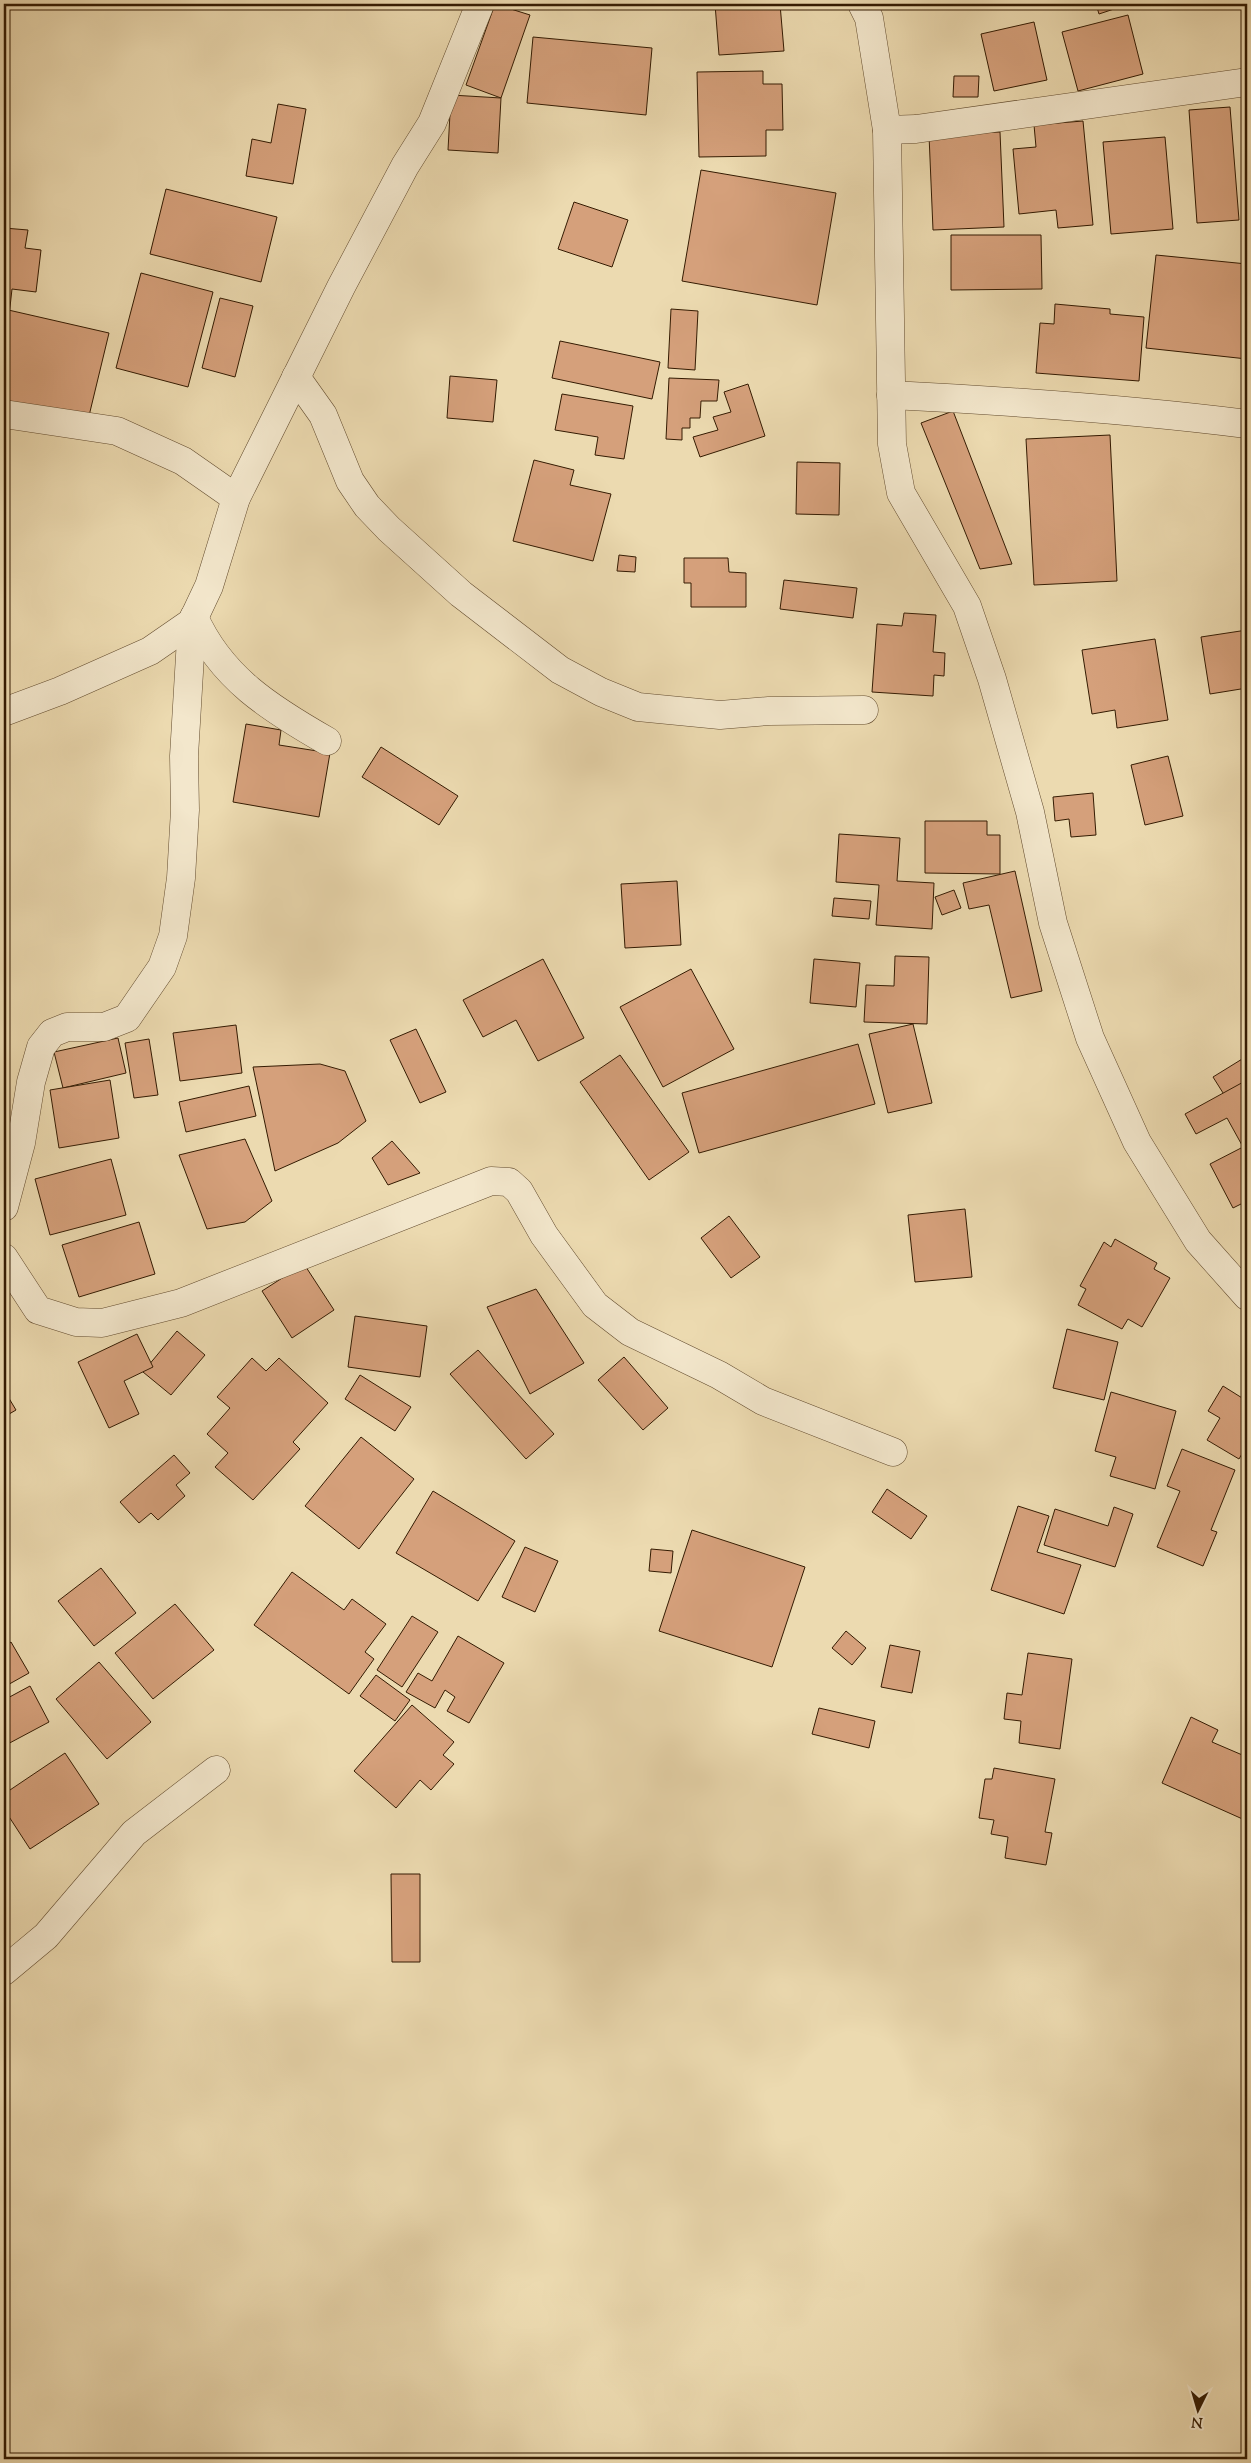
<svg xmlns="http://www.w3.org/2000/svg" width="1251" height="2463" font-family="'Sorts Mill Goudy',serif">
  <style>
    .building { fill: #d5a07b; stroke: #341b02 }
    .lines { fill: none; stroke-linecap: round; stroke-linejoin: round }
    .street-casing { stroke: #624b2e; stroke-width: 29 }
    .street { stroke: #f3e7cc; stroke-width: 28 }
  </style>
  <rect width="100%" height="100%" fill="#ecdab0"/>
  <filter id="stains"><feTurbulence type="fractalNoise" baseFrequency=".004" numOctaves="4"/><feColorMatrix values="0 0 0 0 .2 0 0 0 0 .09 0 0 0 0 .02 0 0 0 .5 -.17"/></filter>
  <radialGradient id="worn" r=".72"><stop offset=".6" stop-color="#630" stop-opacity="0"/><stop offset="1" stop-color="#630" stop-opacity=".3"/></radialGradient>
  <!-- building -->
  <g class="building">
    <polygon points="495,4 530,15 501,98 466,85"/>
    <polygon points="715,4 780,4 784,51 719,55"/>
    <polygon points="1096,4 1129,4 1099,14"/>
    <polygon points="1128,15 1143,74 1078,91 1062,32"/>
    <polygon points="1034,22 1047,80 994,91 981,34"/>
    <polygon points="533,37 652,48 646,115 527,103"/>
    <polygon points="763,71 763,84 782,84 783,130 766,130 766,156 699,157 697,72"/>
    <polygon points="954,76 979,76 978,97 953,97"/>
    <polygon points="451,95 501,98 498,153 448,150"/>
    <polygon points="278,104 306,109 293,184 246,176 252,139 271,143"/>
    <polygon points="1230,107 1239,220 1197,223 1189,110"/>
    <polygon points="1083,121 1093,225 1058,228 1056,210 1019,214 1013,149 1036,147 1034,125"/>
    <polygon points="1000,132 1004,227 933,230 929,135"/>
    <polygon points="1165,137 1173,229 1111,234 1103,142"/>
    <polygon points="701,170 836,193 817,305 682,281"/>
    <polygon points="166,189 277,217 261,282 150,254"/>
    <polygon points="574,202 628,220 612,267 558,249"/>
    <polygon points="4,228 28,230 25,248 41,250 36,292 12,289 8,325 4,324"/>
    <polygon points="951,235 1041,235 1042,289 951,290"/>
    <polygon points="1156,255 1247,264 1247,359 1146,348"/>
    <polygon points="141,273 213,292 188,387 116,368"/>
    <polygon points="220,298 253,306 235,377 202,368"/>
    <polygon points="1055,304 1110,309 1110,314 1144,317 1139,381 1036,373 1040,323 1054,324"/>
    <polygon points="4,309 109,333 88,420 4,400"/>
    <polygon points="671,309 698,311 695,370 668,368"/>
    <polygon points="560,341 660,362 652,399 552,378"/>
    <polygon points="450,376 497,380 493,422 447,418"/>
    <polygon points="669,378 719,380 717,401 701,401 700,418 690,418 690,428 682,428 682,440 666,439"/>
    <polygon points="748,384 765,436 700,457 693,437 718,430 713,417 731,412 724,392"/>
    <polygon points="562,394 633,406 624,459 595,455 598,437 555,430"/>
    <polygon points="953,411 1012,564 980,569 921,423"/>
    <polygon points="1110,435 1117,581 1034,585 1026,439"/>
    <polygon points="534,460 574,470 570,485 611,494 593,561 513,541"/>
    <polygon points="797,462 840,463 839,515 796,514"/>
    <polygon points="619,555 636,557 635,572 617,571"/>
    <polygon points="684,558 728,558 729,572 746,573 746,607 691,607 691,583 684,583"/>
    <polygon points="784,580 857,588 853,618 780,609"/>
    <polygon points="904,613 936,615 933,652 945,653 944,676 934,675 933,696 872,692 877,624 902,626"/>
    <polygon points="1247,630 1247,688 1210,694 1201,637"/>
    <polygon points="1155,639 1168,720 1117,728 1115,710 1092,714 1082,650"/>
    <polygon points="246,724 281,730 279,745 330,753 319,817 233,802"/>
    <polygon points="381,747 458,796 439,825 362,777"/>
    <polygon points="1168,756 1183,816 1145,825 1131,765"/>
    <polygon points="1093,793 1096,835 1071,837 1069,819 1055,821 1053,797"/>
    <polygon points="925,821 987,821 987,835 1000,835 1000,874 925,873"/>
    <polygon points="839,834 900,838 897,881 934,883 932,929 876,925 879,885 836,882"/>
    <polygon points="1015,871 1042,991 1011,998 989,905 969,909 963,883"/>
    <polygon points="677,881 681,945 625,948 621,884"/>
    <polygon points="954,890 961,908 942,915 935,897"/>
    <polygon points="834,898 871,901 869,919 832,916"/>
    <polygon points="895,956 929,957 927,1024 864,1022 866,985 894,986"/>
    <polygon points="543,959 584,1038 538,1061 516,1020 483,1037 463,1000"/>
    <polygon points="814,959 860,963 856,1007 810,1003"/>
    <polygon points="691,969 734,1049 663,1087 620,1007"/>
    <polygon points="913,1024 932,1103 888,1113 869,1034"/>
    <polygon points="236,1025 242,1073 180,1081 173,1033"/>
    <polygon points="416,1029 446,1092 420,1103 390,1040"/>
    <polygon points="118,1038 126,1073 63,1088 54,1052"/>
    <polygon points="149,1039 158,1095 134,1098 125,1043"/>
    <polygon points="858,1044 875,1104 699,1153 682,1093"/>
    <polygon points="620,1055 689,1152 649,1180 580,1082"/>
    <polygon points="1247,1056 1247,1131 1213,1077"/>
    <polygon points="320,1064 345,1071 366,1121 338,1143 275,1171 253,1067"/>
    <polygon points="110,1080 119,1138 59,1148 50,1090"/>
    <polygon points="1247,1080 1247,1201 1233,1208 1210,1164 1243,1147 1227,1118 1196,1134 1185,1114"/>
    <polygon points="249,1086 256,1116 186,1132 179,1102"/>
    <polygon points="245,1139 272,1201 245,1222 207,1229 179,1155"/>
    <polygon points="392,1141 420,1173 388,1185 372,1158"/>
    <polygon points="111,1159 126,1215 50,1235 35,1179"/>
    <polygon points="965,1209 972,1277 915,1282 908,1215"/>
    <polygon points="729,1216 760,1257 731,1278 701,1238"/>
    <polygon points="139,1222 155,1274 79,1297 62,1245"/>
    <polygon points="1115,1239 1157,1263 1154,1269 1170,1278 1142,1327 1128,1319 1122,1329 1078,1305 1086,1289 1080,1286 1104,1242 1111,1247"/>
    <polygon points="304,1264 334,1310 292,1338 262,1291"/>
    <polygon points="536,1289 584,1363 530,1394 487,1307"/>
    <polygon points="355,1316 427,1326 420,1377 348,1367"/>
    <polygon points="1067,1329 1118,1342 1104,1400 1053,1388"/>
    <polygon points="177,1331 205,1355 171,1395 143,1372"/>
    <polygon points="137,1334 153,1367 124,1381 139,1414 109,1428 78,1362"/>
    <polygon points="478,1350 554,1434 526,1459 450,1374"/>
    <polygon points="624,1357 668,1408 643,1430 598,1380"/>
    <polygon points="252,1358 266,1371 279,1358 328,1403 293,1442 300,1449 253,1500 215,1467 228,1453 207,1434 230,1408 217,1397"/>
    <polygon points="360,1375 411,1407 395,1431 345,1399"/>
    <polygon points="1223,1386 1247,1401 1247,1445 1239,1459 1207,1440 1220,1418 1208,1411"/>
    <polygon points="4,1390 16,1410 4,1417"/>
    <polygon points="1111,1392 1176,1411 1155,1489 1110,1476 1116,1457 1095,1451"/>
    <polygon points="361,1437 414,1479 359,1549 305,1506"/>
    <polygon points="1182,1449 1235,1470 1211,1530 1217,1532 1203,1566 1157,1547 1180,1491 1167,1486"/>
    <polygon points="174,1455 190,1473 176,1485 185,1496 158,1520 151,1513 139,1523 120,1502"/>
    <polygon points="887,1489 927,1516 911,1539 872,1512"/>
    <polygon points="433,1491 515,1541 478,1601 396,1553"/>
    <polygon points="1018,1506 1049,1516 1037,1552 1081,1565 1064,1614 991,1590"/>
    <polygon points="1114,1507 1133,1514 1115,1567 1044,1545 1055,1509 1108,1526"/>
    <polygon points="692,1530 805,1567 772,1667 659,1631"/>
    <polygon points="525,1547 558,1561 535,1612 502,1597"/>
    <polygon points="651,1549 673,1551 671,1573 649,1571"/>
    <polygon points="101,1568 136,1613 94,1646 58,1601"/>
    <polygon points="292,1572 344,1610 352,1599 386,1624 365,1652 374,1659 349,1694 254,1625"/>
    <polygon points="175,1604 214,1650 153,1699 115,1653"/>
    <polygon points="412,1616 438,1632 402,1687 377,1670"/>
    <polygon points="846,1631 866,1648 852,1665 832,1648"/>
    <polygon points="458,1636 504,1663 469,1723 447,1711 455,1697 445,1690 435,1708 406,1692 418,1673 432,1681"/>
    <polygon points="11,1642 29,1673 4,1687 4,1647"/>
    <polygon points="890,1645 920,1651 912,1693 881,1687"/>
    <polygon points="1028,1653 1072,1659 1060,1749 1019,1743 1021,1721 1004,1719 1007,1693 1022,1695"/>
    <polygon points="99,1662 151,1722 107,1759 56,1699"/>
    <polygon points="376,1675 410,1700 395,1721 360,1696"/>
    <polygon points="30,1686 49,1722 4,1746 4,1700"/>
    <polygon points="412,1705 454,1742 443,1755 454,1764 431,1790 420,1780 396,1808 354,1771"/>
    <polygon points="819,1708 875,1721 869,1748 812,1734"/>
    <polygon points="1191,1717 1218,1730 1212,1742 1247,1757 1247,1821 1162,1783"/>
    <polygon points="65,1753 99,1804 30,1849 4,1809 4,1794"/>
    <polygon points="994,1768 1055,1779 1045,1832 1052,1833 1046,1865 1005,1858 1008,1837 991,1834 994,1820 979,1818 985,1779 992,1779"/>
    <polygon points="391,1874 420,1874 420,1962 392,1962"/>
  </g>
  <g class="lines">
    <!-- street casing -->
    <g class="street-casing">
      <g id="street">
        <polyline points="862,4 869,18 887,130 892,444 901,493 967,606 992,679 1030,812 1053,923 1090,1038 1137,1142 1198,1241 1247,1296"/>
        <polyline points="887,130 916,129 1247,82"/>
        <polyline points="296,377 323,415 350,481 367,506 389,529 461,594 560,670 601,692 638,707 720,715 769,711 864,710"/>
        <path d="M891 395C1010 401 1129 409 1247 424"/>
        <polyline points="4,414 117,431 183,461 236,498"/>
        <path d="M194 617C221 678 271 709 327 741"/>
        <polyline points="4,712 60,691 150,651 192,622 209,586 236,498 341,287 405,166 432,123 480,4"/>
        <polyline points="4,1207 21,1143 31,1082 41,1047 52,1033 67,1027 104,1027 127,1018 162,967 173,936 181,878 185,810 184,756 192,622"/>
        <polyline points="4,1258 38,1310 76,1322 102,1323 181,1303 491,1181 509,1182 519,1191 544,1235 595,1305 630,1332 719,1375 763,1401 893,1452"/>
        <polyline points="4,1971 46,1936 134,1833 216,1770"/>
      </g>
    </g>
    <!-- street -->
    <use href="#street" class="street"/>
  </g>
  <!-- margin -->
  <rect width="1251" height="2463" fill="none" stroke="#ecdab0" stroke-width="20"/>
  <rect x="5" y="5" width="1241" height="2453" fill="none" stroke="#341b02" stroke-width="2.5"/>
  <rect x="10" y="10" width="1231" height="2443" fill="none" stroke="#341b02"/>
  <!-- north arrow -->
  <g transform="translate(1198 2410) rotate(185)" stroke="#f3e7cc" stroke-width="4" paint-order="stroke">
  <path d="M0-4L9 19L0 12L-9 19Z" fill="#341b02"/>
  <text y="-8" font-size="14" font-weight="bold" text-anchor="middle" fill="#341b02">N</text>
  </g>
  <rect width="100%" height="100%" filter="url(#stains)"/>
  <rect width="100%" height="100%" fill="url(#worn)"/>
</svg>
